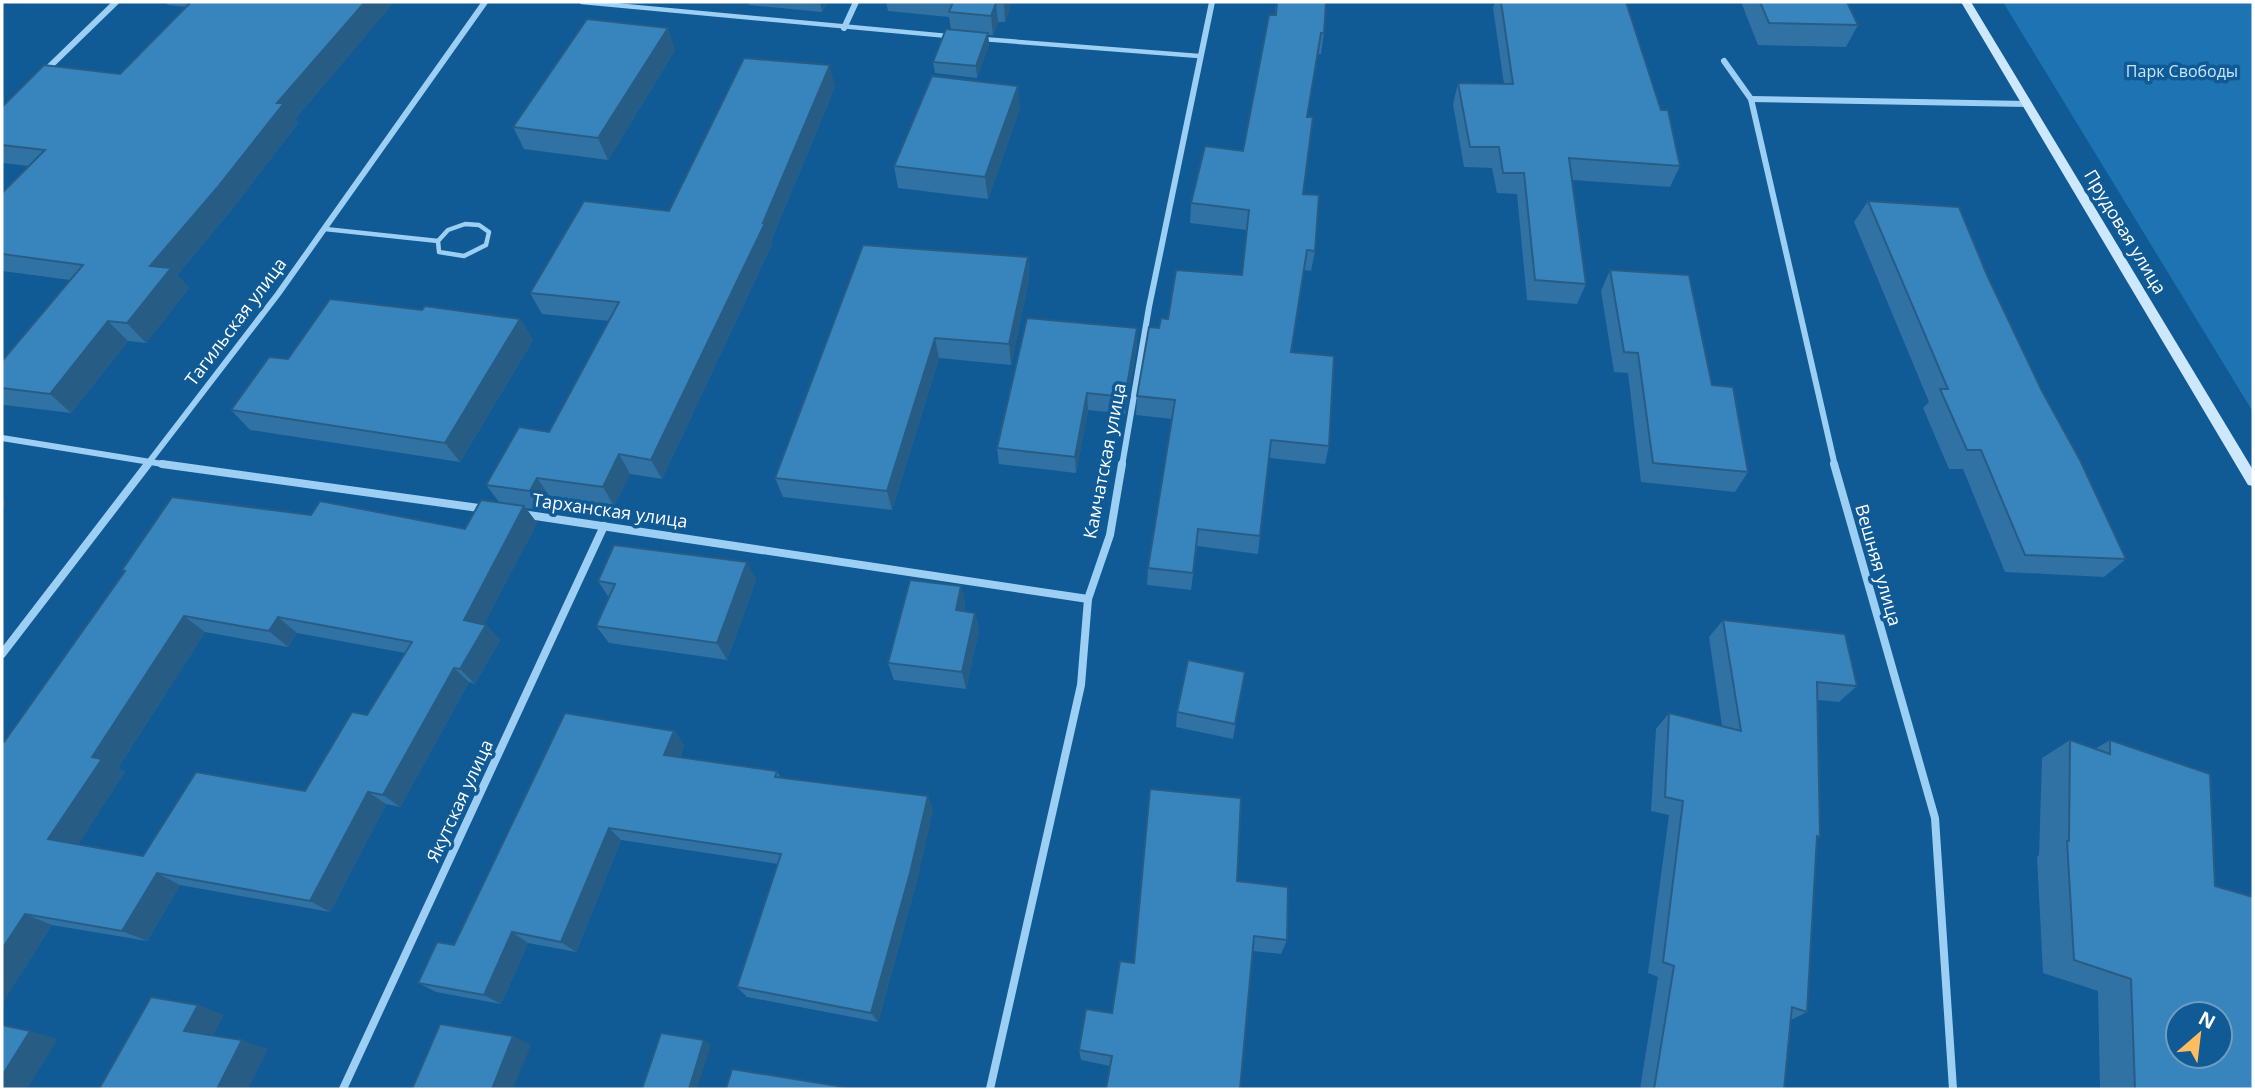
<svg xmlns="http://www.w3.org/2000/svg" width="2255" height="1091" font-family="'Open Sans',sans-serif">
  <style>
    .green { fill: #1e74b3 }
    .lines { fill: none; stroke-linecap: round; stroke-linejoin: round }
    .service { stroke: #9dcff4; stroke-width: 4.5 }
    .minor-far1 { stroke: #9dcff4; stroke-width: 6 }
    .minor { stroke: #9dcff4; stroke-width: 8 }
    .secondary { fill: #cde8fd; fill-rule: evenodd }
    .wall { fill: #3072a3; fill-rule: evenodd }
    .shaded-wall { fill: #275d85 }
    .building { fill: #3885be; stroke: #275d85; stroke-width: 2; fill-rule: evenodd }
    .labels { text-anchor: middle; stroke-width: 7; stroke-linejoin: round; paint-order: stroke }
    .far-park-label { font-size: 16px; fill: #c5e6fe; stroke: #105a95 }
    .street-label { font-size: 18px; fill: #fff; stroke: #105a95 }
  </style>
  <rect width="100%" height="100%" fill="#105a95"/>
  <!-- green -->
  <polygon class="green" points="2003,2 2253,2 2253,412"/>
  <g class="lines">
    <!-- service -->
    <g class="service">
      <polyline points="582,2 948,36"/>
      <polyline points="982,39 1199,56"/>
      <polygon points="465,224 479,225 489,232 486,245 464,256 439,252 438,241 448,230"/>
      <polyline points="325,229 438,241"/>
    </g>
    <!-- minor-far1 -->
    <g class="minor-far1">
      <polyline points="844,28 856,2"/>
      <polyline points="1724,61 1751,99 1835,466"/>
      <polyline points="45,71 116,2"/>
      <polyline points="1751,99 2028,104"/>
      <polyline points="2,438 175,466"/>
      <polyline points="146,466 278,294 485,2"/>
      <polyline points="1122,466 1149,307 1212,2"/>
    </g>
    <!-- minor -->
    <g class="minor">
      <polyline points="162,464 486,509"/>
      <polyline points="1834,464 1935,818 1953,1089"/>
      <polyline points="522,514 1088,599"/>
      <polyline points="2,654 148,464"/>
      <polyline points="343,1089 604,526"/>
      <polyline points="990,1089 1081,685 1088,599 1110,535 1122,464"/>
    </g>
    <!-- secondary -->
    <polygon class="secondary" points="1961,2 1971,2 2253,470 2253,486 2248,485"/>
  </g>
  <!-- wall -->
  <g class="wall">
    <polygon points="165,2 394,2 295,119 298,123 233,208 177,275 189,288 146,343 128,341 71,413 4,405 2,403 2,388 70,280 2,271 2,193 29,166 2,163 2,107 120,74 186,7 168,5"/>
    <polygon points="749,2 827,2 822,12 749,5"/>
    <polygon points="886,2 1012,2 1005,22 998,22 993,35 988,35 989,44 977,78 935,73 933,62 951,30 949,17 888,11"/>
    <polygon points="1276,2 1324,33 1321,54 1318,54 1307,117 1303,194 1315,251 1311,271 1304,270 1291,352 1329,446 1325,464 1269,458 1258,554 1197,546 1191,590 1147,585 1148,568 1172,419 1136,415 1137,396 1159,328 1168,319 1242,275 1247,230 1190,223 1191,203 1243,151 1275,15"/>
    <polygon points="1495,2 1626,2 1661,110 1680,166 1670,187 1572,180 1586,284 1577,304 1527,300 1517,194 1497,193 1492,168 1464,167 1453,104 1458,83 1504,84 1493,8"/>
    <polygon points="1741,2 1847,2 1858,25 1846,47 1758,45"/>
    <polygon points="675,50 608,160 524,149 513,127"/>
    <path d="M835 87 771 241 772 244 662 479 630 474 614 506 550 497 543 510 526 508 537 523 484 624 486 625 500 640 475 684 469 682 400 807 386 804 330 912 180 885 147 941 52 925 2 1003V742H4L124 572 122 570 311 515 465 529 499 502 486 485 549 432 609 321 542 314 530 293 669 211ZM205 632 288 647 297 633 405 653 367 715 305 791 143 856 78 844 125 772 118 768Z"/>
    <polygon points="1020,108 988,199 898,188 894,166"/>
    <polygon points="1868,201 1987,275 2042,391 2126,559 2104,577 2005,572 1963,469 1949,469 1923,408 1929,402 1854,222"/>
    <polygon points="1028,257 1029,279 1011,365 939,358 892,510 783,497 775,478"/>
    <polygon points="1610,270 1712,385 1748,472 1735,492 1641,482 1628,373 1614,372 1601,291"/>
    <polygon points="520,319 533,340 460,462 250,430 231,410 288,359"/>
    <polygon points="1137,345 1125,414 1088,410 1076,473 999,464 997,448"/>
    <polygon points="756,580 727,660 609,643 596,626 609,598 598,581"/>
    <polygon points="961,586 965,604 964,611 975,613 979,630 966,689 894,680 888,663"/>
    <polygon points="1723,620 1857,686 1839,702 1818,700 1820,837 1817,839 1807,1012 1791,1020 1784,1089 1640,1089 1658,977 1648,973 1669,815 1651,811 1656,729 1669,713 1722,726 1709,637"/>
    <polygon points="1245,672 1233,739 1176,727 1177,712"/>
    <polygon points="674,731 684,745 680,757 777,771 781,778 933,809 916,884 878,1022 747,997 737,987 778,864 621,840 576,952 528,943 501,1004 436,992 418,983 454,945"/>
    <polygon points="2070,740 2095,749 2110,740 2215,886 2253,1089 2100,1089 2098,991 2043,973 2037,857 2039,855 2042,758"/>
    <polygon points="1237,881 1287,940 1281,954 1253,951 1110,1066 1081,1060 1079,1050 1112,1013 1134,963"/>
  </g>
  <!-- shaded-wall -->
  <g class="shaded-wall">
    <polygon points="365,2 394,2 295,119 298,123 233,208 177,275 189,288 146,343 127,323 150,266 277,103"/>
    <polygon points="820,2 827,2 822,12"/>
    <polygon points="1004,2 1012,2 1005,22 1004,3"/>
    <polygon points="996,3 998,22 993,35 991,16"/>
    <polygon points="668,28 675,50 608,160 598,138"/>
    <polygon points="988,33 989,44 977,78 976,66"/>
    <polygon points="830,65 835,87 771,241 772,244 662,479 651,460 763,223"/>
    <polygon points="1018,86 1020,108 988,199 985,177"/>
    <polygon points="1028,257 1029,279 1011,365 1009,344"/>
    <polygon points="520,319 533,340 460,462 445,443"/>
    <polygon points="108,321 128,341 71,413 50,394"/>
    <polygon points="1137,328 1137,345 1125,414 1125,397"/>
    <polygon points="935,338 939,358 892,510 887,491"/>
    <polygon points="1087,393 1088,410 1076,473 1075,457"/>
    <polygon points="619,454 630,474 614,506 603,487"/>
    <polygon points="537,478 550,497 543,510 530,491"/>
    <polygon points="2,499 7,503 2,510"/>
    <polygon points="524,506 537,523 478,636 464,620"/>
    <polygon points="747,562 756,580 727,660 717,643"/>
    <polygon points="961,586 965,604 960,628 956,610"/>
    <polygon points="975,613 979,630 966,689 962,672"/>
    <polygon points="184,616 205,632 118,768 125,772 74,851 48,839 92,757"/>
    <polygon points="278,617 297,633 288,647 269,631"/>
    <polygon points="486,625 500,640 475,684 460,669"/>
    <polygon points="454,668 469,682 400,807 383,795"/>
    <polygon points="674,731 684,745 675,769 664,755"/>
    <polygon points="368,792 386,804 330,912 310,901"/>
    <polygon points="928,796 933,809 916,884 878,1022 871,1013"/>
    <polygon points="609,828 621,840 576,952 561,942"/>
    <polygon points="157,873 180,885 147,941 122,931"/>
    <polygon points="25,914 52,925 2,1003 2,949"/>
    <polygon points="512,932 528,943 501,1004 484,995"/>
    <polygon points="198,1005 224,1015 211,1040 184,1031"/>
    <polygon points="30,1031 58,1039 27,1089 2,1089 2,1076"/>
    <polygon points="513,1036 531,1045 513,1089 492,1089"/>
    <polygon points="242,1040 268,1049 248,1089 217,1089"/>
    <polygon points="704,1040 711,1045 697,1089 689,1089"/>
  </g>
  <!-- building -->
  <g class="building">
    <polygon points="191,2 365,2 277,103 284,103 217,188 150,266 171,268 127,323 108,321 50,394 2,388 2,361 83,265 2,254 2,193 45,150 2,145 2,107 44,65 120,74"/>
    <polygon points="953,2 1004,2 1004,3 996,3 991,16 949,12"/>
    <polygon points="1277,2 1326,2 1324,33 1321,33 1307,117 1313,117 1303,194 1319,195 1315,251 1307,250 1291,352 1334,356 1329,446 1271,440 1260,536 1198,529 1193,573 1148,568 1175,400 1137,396 1149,327 1159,328 1161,318 1168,319 1176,270 1242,275 1249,210 1191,203 1205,146 1243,151 1269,15 1276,15"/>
    <polygon points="1501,2 1626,2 1661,110 1668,110 1680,166 1569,158 1586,284 1535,280 1524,173 1503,173 1499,147 1470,147 1458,83 1513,84"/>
    <polygon points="1760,2 1847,2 1858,25 1769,23"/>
    <polygon points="587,19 668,28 598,138 513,127"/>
    <polygon points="946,29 988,33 976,66 933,62"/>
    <polygon points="744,58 830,65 763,223 765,223 651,460 619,454 603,487 537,478 530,491 486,485 519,427 549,432 619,302 530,293 584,201 669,211"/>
    <polygon points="932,76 1018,86 985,177 894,166"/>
    <polygon points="1868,201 1959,207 1987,275 2042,391 2080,460 2126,559 2025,555 1981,450 1967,450 1940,389 1948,389"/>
    <polygon points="863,245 1028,257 1009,344 935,338 887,491 775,478"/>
    <polygon points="1610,270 1689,275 1712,385 1733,387 1748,472 1653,463 1638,353 1624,352"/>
    <polygon points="330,299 422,310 425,306 520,319 445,443 231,410 269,357 288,359"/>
    <polygon points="1027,318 1137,328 1125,397 1087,393 1075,457 997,448"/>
    <path d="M172 497 311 515 320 501 465 529 481 500 524 506 464 620 486 625 460 669 454 668 383 795 368 792 310 901 157 873 122 931 25 914 2 949V742H4L125 571 122 570ZM184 616 269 631 278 617 412 642 367 715 352 712 305 791 196 772 143 856 48 839 102 759 92 757Z"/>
    <polygon points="614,545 747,562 717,643 596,626 615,584 598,581"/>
    <polygon points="910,580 961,586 956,610 975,613 962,672 888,663"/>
    <polygon points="1723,620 1845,634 1857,686 1817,682 1820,837 1817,836 1807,1012 1792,1007 1784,1089 1654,1089 1674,966 1663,962 1683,801 1665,797 1669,713 1741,731"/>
    <polygon points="1188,660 1245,672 1235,724 1177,712"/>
    <polygon points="565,713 674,731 664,755 777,771 775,777 928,796 910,873 871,1013 737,987 781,854 609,828 561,942 512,932 484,995 418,983 437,942 454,945"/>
    <path d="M2070 740 2110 754V740L2210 774 2215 886 2253 897V1089H2135L2131 979 2074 960 2067 841H2069ZM2178 1014H2220V1056H2178Z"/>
    <polygon points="1150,789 1241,798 1237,881 1288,887 1287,940 1254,936 1240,1089 1106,1089 1112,1056 1079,1050 1086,1009 1112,1013 1120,961 1134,963"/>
    <polygon points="151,997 198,1005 184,1031 242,1040 217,1089 99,1089"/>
    <polygon points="440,1024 513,1036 492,1089 412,1089"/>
    <polygon points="2,1025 30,1031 2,1076"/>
    <polygon points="661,1033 704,1040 689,1089 642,1089"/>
    <polygon points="732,1069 856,1089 726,1089"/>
  </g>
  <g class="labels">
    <!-- far-park labels -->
    <g class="far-park-label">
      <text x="2182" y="77">Парк Свободы</text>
    </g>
    <!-- street labels -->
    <g class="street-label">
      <text transform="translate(2125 232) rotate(59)" y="6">Прудовая улица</text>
      <text transform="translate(236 322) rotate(-53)" y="6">Тагильская улица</text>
      <text transform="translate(1105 461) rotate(-79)" y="6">Камчатская улица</text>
      <text transform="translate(610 511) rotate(8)" y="6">Тарханская улица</text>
      <text transform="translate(1878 565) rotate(74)" y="6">Вешняя улица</text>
      <text transform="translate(460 801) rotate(-65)" y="6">Якутская улица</text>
    </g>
  </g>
  <!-- border -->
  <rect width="2255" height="1091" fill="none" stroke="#ffffff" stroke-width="7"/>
  <!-- north arrow -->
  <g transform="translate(2199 1035) rotate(28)"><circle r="33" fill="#105a95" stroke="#709cbf" stroke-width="2"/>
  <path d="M0-5L12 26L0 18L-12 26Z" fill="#ffbd60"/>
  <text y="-10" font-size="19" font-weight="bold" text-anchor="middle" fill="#ffffff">N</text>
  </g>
</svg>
